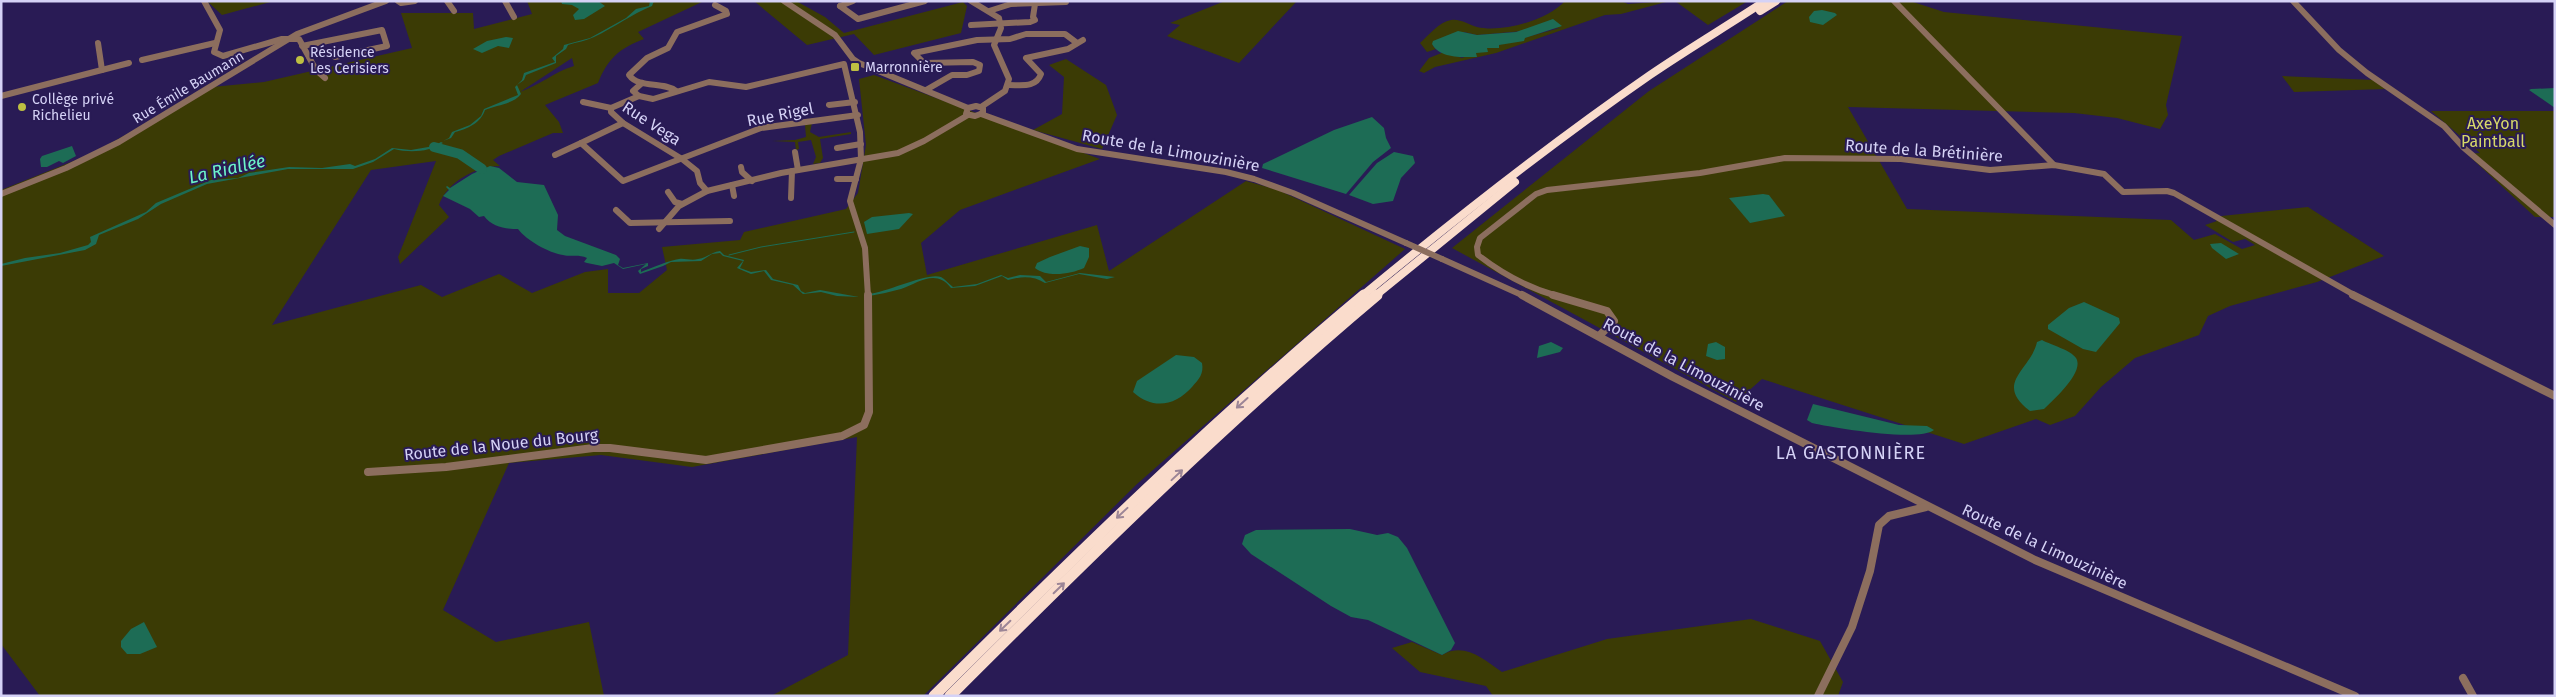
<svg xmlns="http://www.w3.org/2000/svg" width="2556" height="697" font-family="'Fira Sans',sans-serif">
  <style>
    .green { fill: #3b3b05; fill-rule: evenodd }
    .water { fill: #1d6c55 }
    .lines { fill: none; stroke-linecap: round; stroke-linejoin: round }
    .stream { stroke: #1d6c55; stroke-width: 1 }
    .river { stroke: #1d6c55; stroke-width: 10 }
    .minor-far1 { stroke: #8c6e5e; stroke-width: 6 }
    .minor { stroke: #8c6e5e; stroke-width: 8 }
    .highway-far1 { stroke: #fadccc; stroke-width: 8 }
    .highway { stroke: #fadccc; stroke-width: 11 }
    .minor-bridge { stroke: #8c6e5e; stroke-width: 6 }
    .oneway { stroke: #9c8596 }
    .poi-dot { fill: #bebf42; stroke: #291b55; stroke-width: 2 }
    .labels { text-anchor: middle; stroke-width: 4; stroke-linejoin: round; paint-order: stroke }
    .far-poi-label { font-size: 14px; fill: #d5d2f6; stroke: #291b55; text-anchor: start }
    .far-street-label { font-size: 14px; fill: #d5d2f6; stroke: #291b55 }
    .street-label { font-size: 16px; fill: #d5d2f6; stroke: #291b55 }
    .park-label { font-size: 16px; fill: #d7d969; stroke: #291b55 }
    .water-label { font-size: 18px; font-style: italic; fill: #6cf4c9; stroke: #291b55 }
    .neighbourhood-label { font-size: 18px; letter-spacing: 1px; fill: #d5d2f6; stroke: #291b55 }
  </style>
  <rect width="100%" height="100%" fill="#291b55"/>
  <!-- green -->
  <g class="green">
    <polygon points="207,1 274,1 222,15"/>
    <path d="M527 1H704L638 32 644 39C620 48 608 58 598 83L545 105 559 122 563 133H553L499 156 493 160 500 166C476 166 447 182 439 205L449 217 400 264 398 257 436 161 371 170 272 325 421 285 442 297 499 274 532 293 585 272 608 269V293H639L667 270 662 247 740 240 744 232 846 209 858 193 866 145 859 79 874 75 1100 159 960 210 921 243 927 275 1097 225 1109 271 1246 181 1278 190 1405 249 1137 484 923 696H771L848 655 857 437 692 467 601 455 509 463 443 610 496 642 589 622 604 696H40L1 644V190L91 154 212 87 264 82 412 48 401 13H473L474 29 532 14ZM572 58 574 66C554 72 540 85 520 92Z"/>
    <polygon points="754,1 796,1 825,17 844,33 963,2 967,6 961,33 874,55 854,34 807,45"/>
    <polygon points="1225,1 1297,1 1239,63 1167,36 1180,25 1170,23"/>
    <path d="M1565 1H1621L1628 4 1670 1 1621 14 1605 15 1496 53 1435 67 1424 73 1419 71 1429 58 1444 52 1462 58 1487 48 1560 28 1477 35 1464 32 1433 46 1436 49 1427 52 1420 43C1429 35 1439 22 1451 20 1459 18 1470 25 1477 27 1502 33 1548 20 1565 1Z"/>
    <polygon points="1675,1 1748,1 1708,25"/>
    <polygon points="1788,1 1910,1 1944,12 2182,36 2166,105 2168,115 2160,129 2117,118 2074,113 1848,107 1907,209 2171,220 2194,240 2215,234 2242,249 2255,245 2245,239 2233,242 2205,225 2217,221 2212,217 2308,207 2384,256 2317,282 2230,306 2208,316 2199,335 2135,358 2101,387 2075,416 2050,425 2036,419 1964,444 1762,379 1736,402 1452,248 1649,91"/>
    <polygon points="1066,59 1106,85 1117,115 1102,149 1033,130 1062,114 1064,77 1049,65"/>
    <polygon points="2282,76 2374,80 2386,89 2294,92"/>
    <polygon points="2431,111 2555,111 2555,217 2535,217 2467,154 2480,153"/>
    <polygon points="812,123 810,132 819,137 851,132 851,134 820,139 823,158 820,163 813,164 816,157 811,140 798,142 799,149 796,150 795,142 772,141 795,140 806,137 805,125"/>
    <path d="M1751 619 1820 641 1843 682 1838 696H1493L1486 686 1420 672 1392 648 1412 642 1442 655C1465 642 1483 659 1502 672L1607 639Z"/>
  </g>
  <!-- water -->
  <g class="water">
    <polygon points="561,1 598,1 605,6 584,19 575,20 573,15 579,9 572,5 562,4"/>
    <path d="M650 1H654L652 6C632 14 615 27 594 37 586 41 577 42 568 45L566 49 556 56V63L526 75 524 80 517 85 521 94C514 104 496 105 485 110 481 123 467 129 455 132L451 138 443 141 449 138 452 132 470 125 481 116 484 109 518 95 515 87 522 80 524 73 555 62 552 58 563 49 564 45 590 38 626 18 636 9 649 6Z"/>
    <polygon points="1822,10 1835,13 1837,15 1823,25 1810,22 1809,17 1814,11"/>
    <path d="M1553 19 1562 26 1525 38 1524 41 1499 45V48H1487L1488 52 1476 53 1477 57C1463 57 1440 59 1432 44L1433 41 1458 31 1477 35 1516 32Z"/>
    <polygon points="506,37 513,38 509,48 498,46 482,53 473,49 487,41"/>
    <polygon points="2555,88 2555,108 2529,90 2531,89"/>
    <polygon points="1372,117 1384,128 1386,138 1391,148 1373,162 1346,194 1262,168 1263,164 1334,130"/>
    <path d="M441 142 443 143C429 152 410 153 394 149L373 162 353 169H288L207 184 161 204 138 219 99 235 96 244 85 250 1 266V264L25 258 60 253 88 245 91 242 90 237 146 212 156 203 211 180 238 178 249 173 289 167 322 168 350 164 355 166 375 159 392 148 411 150 434 146Z"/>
    <polygon points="72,146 76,156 63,163 59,161 47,167 41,167 40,159 42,156"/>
    <polygon points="1394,152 1413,156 1415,163 1401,178 1393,201 1373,204 1349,195 1377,163"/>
    <path d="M490 166 499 168 517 182 544 185 558 215 557 230 565 236 616 255 620 259 618 265 623 268 648 263V266L641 269V272C651 268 670 260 679 259 685 258 691 261 698 259 707 258 711 252 720 251L724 255 744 260 740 268 751 272 766 270 773 279 798 285 801 291 805 293 820 290 859 297 837 296 821 292 803 294 793 285 771 280 764 271 751 274 737 268 743 261 723 256 720 253 712 254 701 261 671 262 663 266 640 274 638 271 646 264 623 269 614 263 602 266 587 263 584 262 587 258C579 254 572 257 563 255 549 253 526 240 518 229 505 229 492 227 484 216L479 217 470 209 443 196 449 190 446 187 447 186 450 188 472 174Z"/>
    <polygon points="1763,194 1769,195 1785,216 1750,223 1729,198"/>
    <polygon points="909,213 913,214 899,229 867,234 864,222 872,217"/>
    <polygon points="2221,243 2239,254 2226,259 2212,248 2210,244"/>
    <path d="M1080 246 1089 248V257L1084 268C1071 274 1047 278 1035 268L1037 263 1050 257Z"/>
    <path d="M1080 273 1115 277 1107 279 1079 274 1045 283C1034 276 1022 276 1008 280L1002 276 975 286 951 288C936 268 918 283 901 289 890 292 880 294 869 296V294C887 292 928 272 941 277 945 279 949 284 953 287L977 284 1001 275 1008 278 1020 275 1040 276 1046 282Z"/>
    <polygon points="2084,302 2119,318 2120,323 2096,352 2083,349 2048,329 2048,325 2069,308"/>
    <path d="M2042 340C2051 345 2071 350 2076 358 2085 372 2053 400 2044 409L2030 411C1993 383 2031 370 2037 342Z"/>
    <polygon points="1551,342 1563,348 1560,352 1537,358 1539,346"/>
    <polygon points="1716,342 1725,347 1725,359 1717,360 1706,356 1708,344"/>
    <path d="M1176 355 1194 357 1202 363C1204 374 1199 379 1192 387 1175 406 1153 410 1133 392L1137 381Z"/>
    <path d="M1813 404 1899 425 1927 426 1934 430C1918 442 1834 428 1812 423L1807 420Z"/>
    <polygon points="1350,529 1377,535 1388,533 1398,537 1407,548 1455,643 1451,650 1442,655 1368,620 1351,617 1331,606 1251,554 1242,544 1245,535 1256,530"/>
    <polygon points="144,622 157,647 140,654 127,654 121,647 121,641 131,629"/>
  </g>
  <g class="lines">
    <!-- stream -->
    <polyline class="stream" points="729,255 761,247 854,232"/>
    <!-- river -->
    <polyline class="river" points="434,147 460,154 482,169"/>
    <!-- minor-far1 -->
    <g class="minor-far1">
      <polyline points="204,1 220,30 214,52 223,56 282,39 299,39 316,70 325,78"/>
      <polyline points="398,1 401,3 415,1"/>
      <polyline points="447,1 454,11"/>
      <polyline points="505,1 514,17"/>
      <polyline points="784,1 835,35 853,59 859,63 968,108"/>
      <polyline points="971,1 999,18 1001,28 994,45 1009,79 1005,91 981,107"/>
      <polyline points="1894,1 2054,165"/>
      <polyline points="2293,1 2339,50 2367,73 2444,126 2464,148 2555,225"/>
      <polyline points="840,6 858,19 925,1"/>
      <polyline points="840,6 853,1"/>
      <polyline points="989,11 1011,4 1066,2"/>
      <polyline points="971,25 1030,22 1035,20 1033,17 1035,4"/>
      <polyline points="98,43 102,70"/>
      <polyline points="302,46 382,30 387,46 335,57"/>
      <polyline points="142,60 215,43"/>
      <polyline points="642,83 633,91 639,96 653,99 709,82 746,87 844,64 860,132 861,159 850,201 865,248 868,296"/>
      <path d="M1009 85C1022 85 1036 88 1041 74L1026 58 1068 49 1083 40"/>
      <polyline points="926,90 952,75 967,75 979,71 980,65 973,62 924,63 914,53 977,40 1010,39 1026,34 1065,34 1077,43"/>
      <path d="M676 91C663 81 639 89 629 75L647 58 668 48 677 32 727 14 726 11 715 5"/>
      <polyline points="1,96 129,63"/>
      <polyline points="583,102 611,108"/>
      <polyline points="829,105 855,102"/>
      <polygon points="976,106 983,108 983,113 975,116 966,114 968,108"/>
      <polyline points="611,108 611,112 623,123 682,159 697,171 700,183 707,191"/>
      <polyline points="611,108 639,96"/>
      <polyline points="981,114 1077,149 1226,172 1254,179 1293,193 1406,243"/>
      <polyline points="623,123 581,143 623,181 761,128 858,115"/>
      <polyline points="837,148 861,144"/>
      <polyline points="795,152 798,170"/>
      <polyline points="555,155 581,143"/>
      <polyline points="741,167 742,172 752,181"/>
      <polyline points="837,179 856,179"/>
      <polyline points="732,185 734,196"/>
      <polyline points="668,192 675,202 682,204"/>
      <polyline points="1,194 66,168 119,142 297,34 386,1"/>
      <polyline points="791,198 792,171"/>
      <polyline points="616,210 630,223 730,221"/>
      <polyline points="659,229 679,206 707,191 781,173 898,153 924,141 968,115"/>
      <polyline points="1442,259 1524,296"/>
      <path d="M1557 296C1529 288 1501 273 1478 255L1477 247 1480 238 1536 194 1547 190 1700 173 1785 158 1901 159 1990 170 2054 165 2104 174 2123 192 2167 191 2174 193 2356 296"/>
    </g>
    <!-- minor -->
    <g class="minor">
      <polyline points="1522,295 1673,377 2035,560 2355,696"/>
      <polyline points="1553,295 1607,311 1614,321 1599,336"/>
      <polyline points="2353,295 2555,396"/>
      <polyline points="368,472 446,467 593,448 610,448 706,460 842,436 864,425 869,412 868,295"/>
      <polyline points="2463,678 2473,696"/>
      <polyline points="1818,696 1852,627 1870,571 1879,525 1889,516 1926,507"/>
    </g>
    <!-- highway-far1 -->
    <g class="highway-far1">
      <polyline points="1760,11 1776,1"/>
      <path d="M1362 296C1455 219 1550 144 1650 75 1688 49 1727 26 1765 1"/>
      <polyline points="1375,296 1515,182"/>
    </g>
    <!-- highway -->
    <g class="highway">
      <path d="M934 696C1073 558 1213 421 1364 295"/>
      <path d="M950 696C1088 558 1227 421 1377 295"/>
    </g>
    <!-- minor-bridge -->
    <polyline class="minor-bridge" points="1406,243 1442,259"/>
  </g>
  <!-- one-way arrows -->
  <defs><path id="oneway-shaft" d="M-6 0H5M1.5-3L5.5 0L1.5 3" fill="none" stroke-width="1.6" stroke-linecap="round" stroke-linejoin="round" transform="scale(1.25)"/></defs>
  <g class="oneway">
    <use href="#oneway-shaft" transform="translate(1242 403) rotate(138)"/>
    <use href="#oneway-shaft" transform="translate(1177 475) rotate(-43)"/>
    <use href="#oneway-shaft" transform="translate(1122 513) rotate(137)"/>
    <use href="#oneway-shaft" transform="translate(1059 588) rotate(-44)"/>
    <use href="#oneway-shaft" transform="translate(1005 626) rotate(136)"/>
  </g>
  <!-- markers -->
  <g class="poi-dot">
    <circle cx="300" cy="60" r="5"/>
    <rect x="850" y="62" width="10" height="10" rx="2.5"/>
    <circle cx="22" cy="107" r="5"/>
  </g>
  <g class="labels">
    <!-- far-poi labels -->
    <g class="far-poi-label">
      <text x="310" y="57">Résidence<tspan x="310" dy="16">Les Cerisiers</tspan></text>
      <text x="865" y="72">Marronnière</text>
      <text x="32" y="104">Collège privé<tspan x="32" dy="16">Richelieu</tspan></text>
    </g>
    <!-- far-street labels -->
    <g class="far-street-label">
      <text transform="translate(188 87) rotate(-31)" y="5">Rue Émile Baumann</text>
    </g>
    <!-- street labels -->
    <g class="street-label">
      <text transform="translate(780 114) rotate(-11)" y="6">Rue Rigel</text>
      <text transform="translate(652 123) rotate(33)" y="6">Rue Vega</text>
      <text transform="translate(1171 150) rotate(10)" y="6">Route de la Limouzinière</text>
      <text transform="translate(1924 150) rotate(4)" y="6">Route de la Brétinière</text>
      <text transform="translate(1684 364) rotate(28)" y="6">Route de la Limouzinière</text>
      <text transform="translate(501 444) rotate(-6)" y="6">Route de la Noue du Bourg</text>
      <text transform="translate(2045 546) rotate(25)" y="6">Route de la Limouzinière</text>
    </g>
    <!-- park labels -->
    <g class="park-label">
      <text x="2493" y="129">AxeYon<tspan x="2493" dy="18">Paintball</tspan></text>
    </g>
    <!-- water labels -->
    <g class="water-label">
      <text transform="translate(227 169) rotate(-13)" y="6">La Riallée</text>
    </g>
    <!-- neighbourhood labels -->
    <g class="neighbourhood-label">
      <text x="1851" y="459">LA GASTONNIÈRE</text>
    </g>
  </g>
  <!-- border -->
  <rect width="2556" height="697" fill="none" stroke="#d5d2f6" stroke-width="5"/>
</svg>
